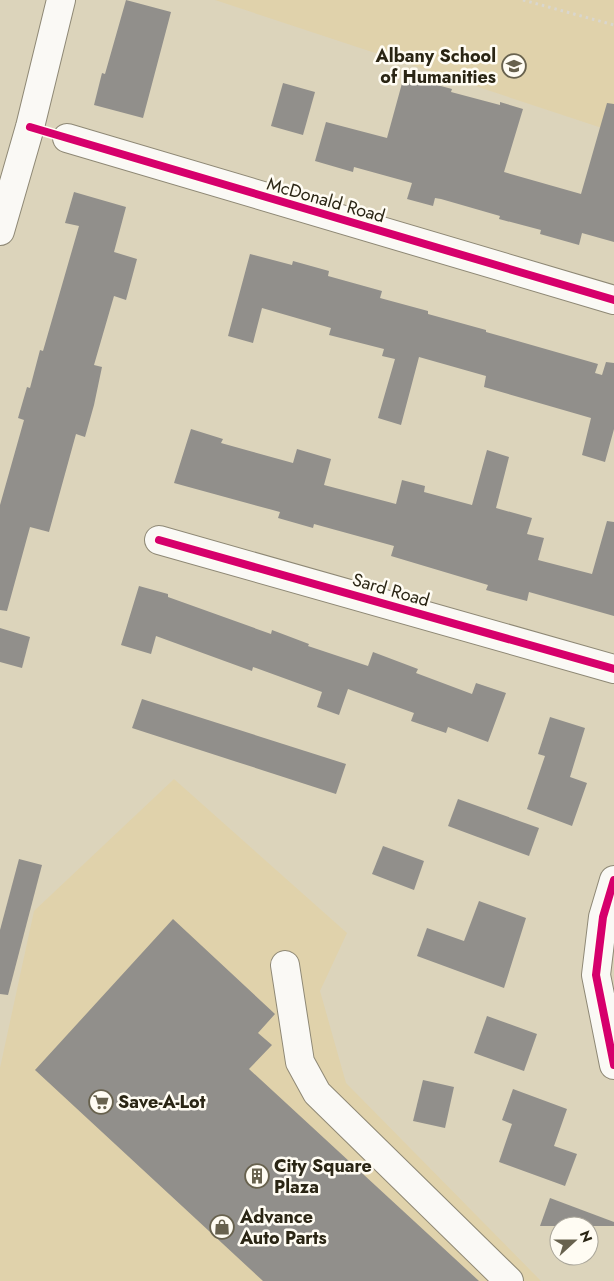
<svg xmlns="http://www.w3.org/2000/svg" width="614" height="1281" font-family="Jost,sans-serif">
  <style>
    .built { fill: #e0d2ab }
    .building { fill: #918f8b }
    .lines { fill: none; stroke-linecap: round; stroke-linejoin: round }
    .minor-casing { stroke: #8e8875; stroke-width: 30 }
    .path { stroke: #d9d6ce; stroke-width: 3; stroke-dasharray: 2.5 4; stroke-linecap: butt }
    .minor { stroke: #faf9f5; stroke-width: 28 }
    .cycleway-casing { stroke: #fffcf3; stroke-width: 11 }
    .cycleway { stroke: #d6006c; stroke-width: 8 }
    .labels { text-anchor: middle; stroke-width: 5; stroke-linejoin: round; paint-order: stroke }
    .poi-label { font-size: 18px; font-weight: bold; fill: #2a2514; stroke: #fffcf3; text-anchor: start }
    .street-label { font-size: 18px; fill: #2a2514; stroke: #fffcf3 }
  </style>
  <rect width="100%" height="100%" fill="#dcd4bb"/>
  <!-- built -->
  <g class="built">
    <polygon points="215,0 614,0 614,132"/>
    <polygon points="174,779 347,933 320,991 346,1083 541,1281 0,1281 0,1068 34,911"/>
  </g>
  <!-- building -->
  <g class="building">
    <polygon points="126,0 171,12 143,118 94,105 102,73 105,74"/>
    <polygon points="404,76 452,89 451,92 500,105 500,102 523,109 504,172 581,194 607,103 614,104 614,242 582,233 579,245 540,234 541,230 499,219 500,216 441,199 435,198 433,206 407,199 412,183 354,167 353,172 315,161 326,122 387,138"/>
    <polygon points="283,83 315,92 303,135 271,126"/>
    <polygon points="74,192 126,207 114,252 137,259 126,300 114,296 94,365 102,367 94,405 85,437 76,434 49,532 30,527 7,611 0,610 0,505 24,420 18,418 27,387 30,388 40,350 43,351 79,226 65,223"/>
    <polygon points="250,254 292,265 293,261 329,271 328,276 382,291 380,298 428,311 428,314 486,330 486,332 598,364 595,373 602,375 606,362 614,363 614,429 605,462 582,455 591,418 484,387 486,376 419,357 401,425 378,418 395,359 382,356 384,349 329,335 331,328 262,308 253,343 228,336"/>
    <polygon points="191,429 223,439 221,443 293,463 297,449 331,459 324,485 396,504 402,480 425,486 424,492 472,505 487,450 509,457 496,508 532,518 527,534 544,538 538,560 592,574 607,521 614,522 614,616 529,592 527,601 486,590 488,585 391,556 394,546 314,524 313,528 278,518 280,512 174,483"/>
    <polygon points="139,586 168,594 168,597 271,634 272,630 309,644 308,646 368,666 373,652 418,669 416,673 472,694 476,683 506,693 488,742 448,727 446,733 411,721 414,713 348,689 339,715 317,707 322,692 253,667 252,671 156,636 151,654 121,645"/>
    <polygon points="0,628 30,637 22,668 0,662"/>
    <polygon points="142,699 346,764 336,794 132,728"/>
    <polygon points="550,717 585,728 570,777 587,783 572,826 527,809 545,756 538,754"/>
    <polygon points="458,799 539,828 529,856 448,826"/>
    <polygon points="383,846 424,861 414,890 372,874"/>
    <polygon points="19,859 42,865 8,995 0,994 0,930"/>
    <polygon points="479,901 526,918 504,988 417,956 427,928 464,941"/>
    <polygon points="173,919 275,1014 258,1033 272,1045 249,1069 479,1281 263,1281 35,1070"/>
    <polygon points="487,1016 537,1034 524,1071 474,1053"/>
    <polygon points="423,1080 454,1087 445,1128 413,1121"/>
    <polygon points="513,1089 567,1109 554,1146 577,1154 565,1186 499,1162 512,1124 502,1120"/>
    <polygon points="550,1198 614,1222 614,1226 540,1226"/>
  </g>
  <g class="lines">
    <!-- minor casing -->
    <g class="minor-casing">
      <g id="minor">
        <polyline points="67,138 614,300"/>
        <polyline points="0,231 30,127 61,0"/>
        <polyline points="159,540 614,669"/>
        <polyline points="614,880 603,917 596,975 614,1065"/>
        <polyline points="285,965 300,1062 317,1093 509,1281"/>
      </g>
    </g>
    <!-- path -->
    <polyline class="path" points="523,0 614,25"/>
    <!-- minor -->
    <use href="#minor" class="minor"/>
    <!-- cycleway casing -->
    <g class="cycleway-casing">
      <g id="cycleway">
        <polyline points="30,127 614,300"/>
        <polyline points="159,540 614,669"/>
        <polyline points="614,880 603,917 596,975 614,1065"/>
      </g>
    </g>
    <!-- cycleway -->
    <use href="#cycleway" class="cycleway"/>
  </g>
  <!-- icons -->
  <defs>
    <g id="school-ring" transform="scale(1.25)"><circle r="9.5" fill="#fffcf3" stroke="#68624e" stroke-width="1.5"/><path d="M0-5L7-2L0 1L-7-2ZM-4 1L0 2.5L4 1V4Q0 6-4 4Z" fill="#68624e"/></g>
    <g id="supermarket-ring" transform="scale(1.25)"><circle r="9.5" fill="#fffcf3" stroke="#68624e" stroke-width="1.5"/><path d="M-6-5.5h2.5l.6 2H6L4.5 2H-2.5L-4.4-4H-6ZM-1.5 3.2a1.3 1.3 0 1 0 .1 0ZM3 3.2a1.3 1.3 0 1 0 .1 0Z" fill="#68624e"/></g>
    <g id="building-ring" transform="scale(1.25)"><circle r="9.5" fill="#fffcf3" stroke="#68624e" stroke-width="1.5"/><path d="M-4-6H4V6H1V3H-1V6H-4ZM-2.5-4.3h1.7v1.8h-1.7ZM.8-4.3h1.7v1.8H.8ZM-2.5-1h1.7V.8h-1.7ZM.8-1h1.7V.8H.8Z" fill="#68624e"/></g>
    <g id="shop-ring" transform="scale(1.25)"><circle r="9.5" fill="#fffcf3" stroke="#68624e" stroke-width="1.5"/><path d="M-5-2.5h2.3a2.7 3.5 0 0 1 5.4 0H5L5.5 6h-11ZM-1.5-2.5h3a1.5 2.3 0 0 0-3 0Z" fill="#68624e"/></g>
  </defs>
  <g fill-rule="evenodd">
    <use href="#school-ring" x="514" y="66"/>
    <use href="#supermarket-ring" x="101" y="1102"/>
    <use href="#building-ring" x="257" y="1176"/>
    <use href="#shop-ring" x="222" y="1227"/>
  </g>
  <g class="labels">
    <!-- poi labels -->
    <g class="poi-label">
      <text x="496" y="62" text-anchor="end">Albany School<tspan x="496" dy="21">of Humanities</tspan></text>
      <text x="118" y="1108">Save-A-Lot</text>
      <text x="274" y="1172">City Square<tspan x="274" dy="21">Plaza</tspan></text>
      <text x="240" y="1223">Advance<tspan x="240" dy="21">Auto Parts</tspan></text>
    </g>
    <!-- street labels -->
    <g class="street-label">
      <text transform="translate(326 200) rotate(16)" y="6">McDonald Road</text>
      <text transform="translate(391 590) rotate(16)" y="6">Sard Road</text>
    </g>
  </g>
  <!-- north arrow -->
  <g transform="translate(574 1241) rotate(69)"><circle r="24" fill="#fffcf3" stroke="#aaa69a"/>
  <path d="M0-4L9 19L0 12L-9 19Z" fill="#68624e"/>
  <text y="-8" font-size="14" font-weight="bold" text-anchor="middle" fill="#2a2514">N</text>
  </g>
</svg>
